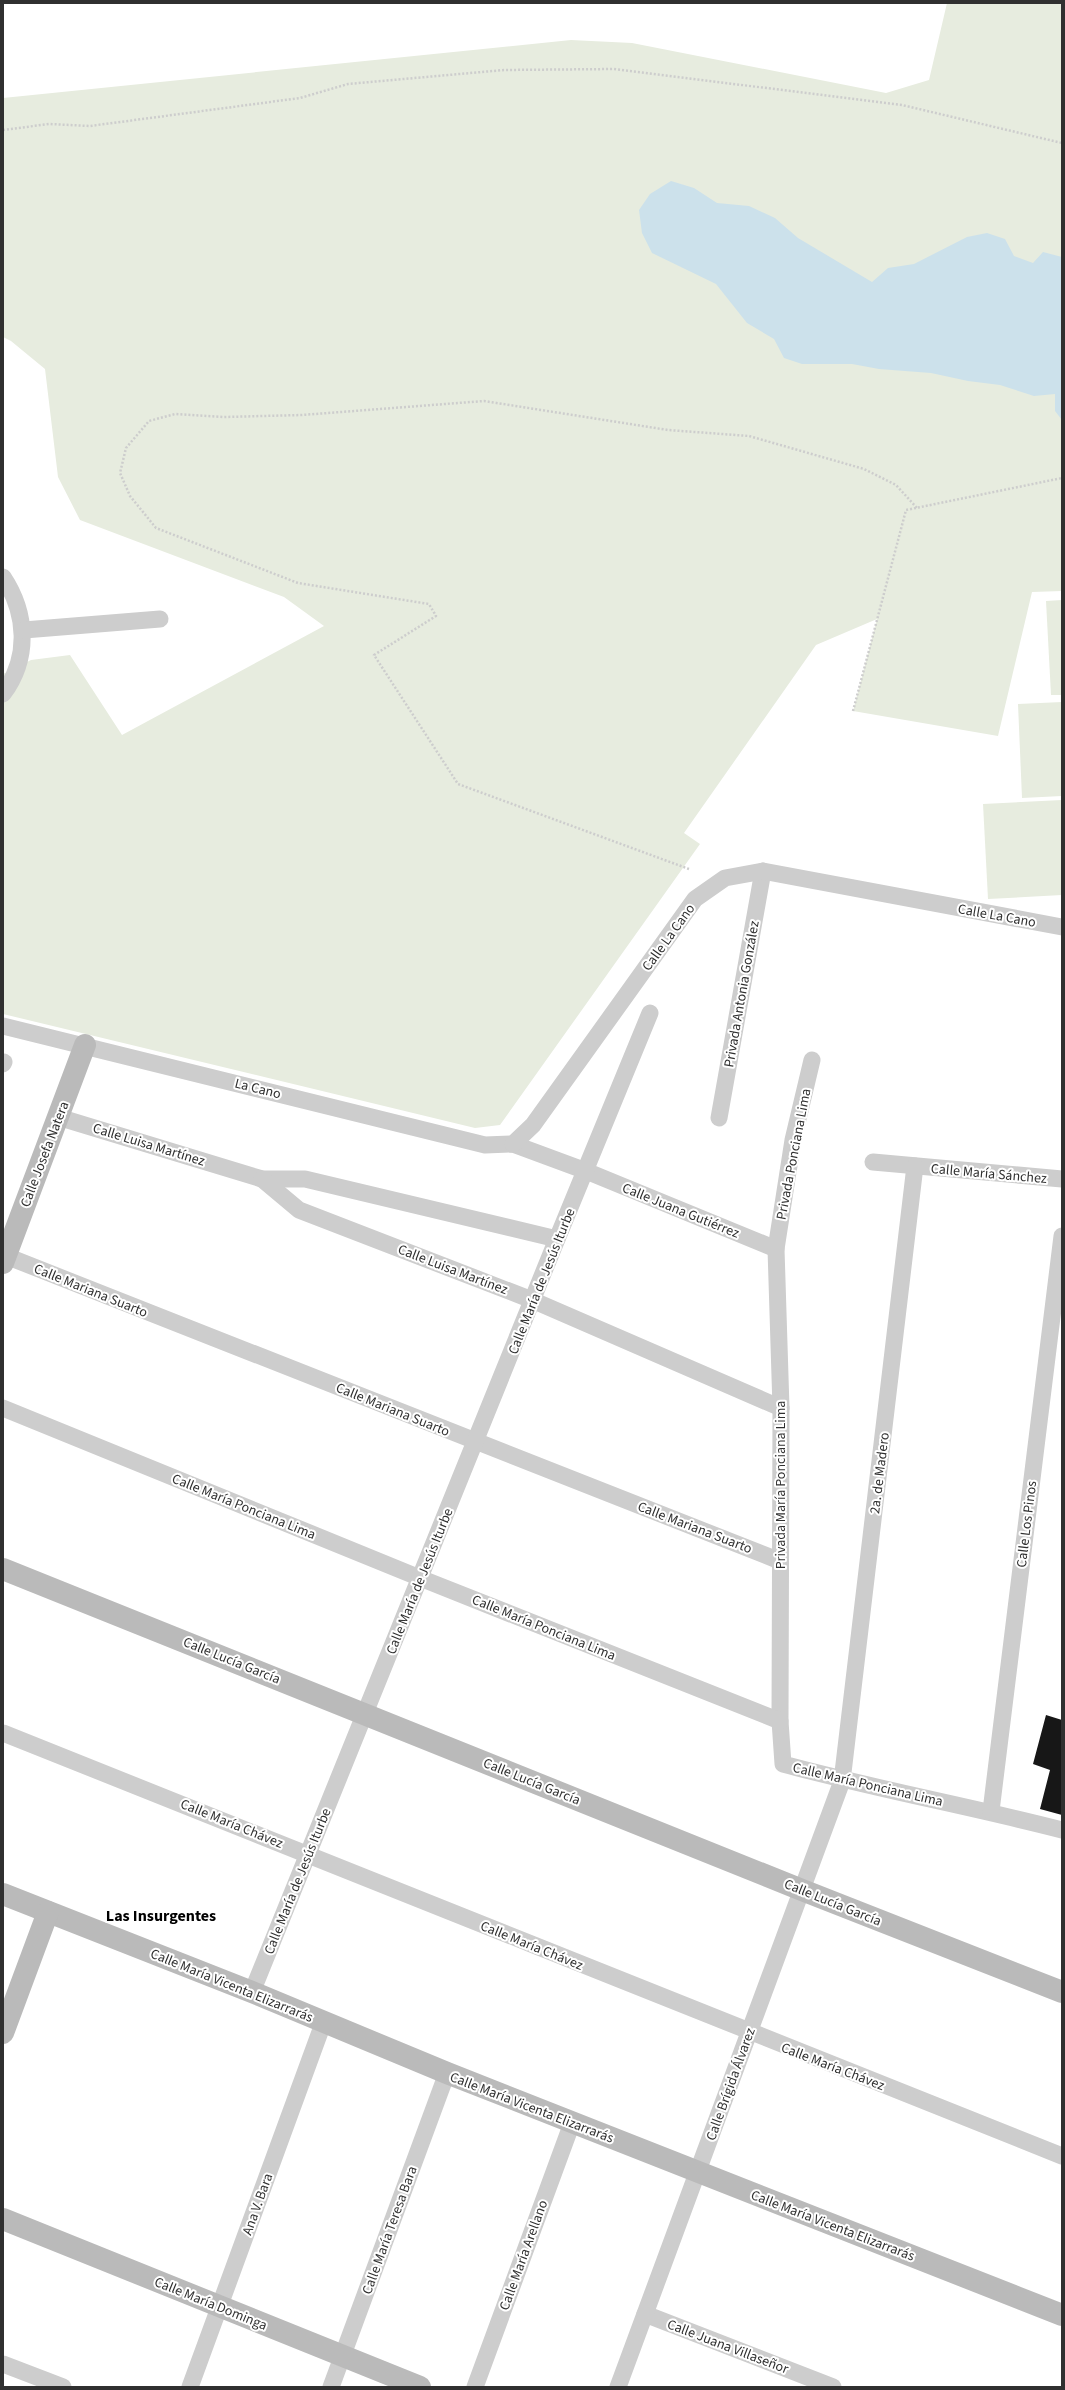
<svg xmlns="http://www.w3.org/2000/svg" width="1065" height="2390" font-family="'Source Sans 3',sans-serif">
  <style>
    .green { fill: #e7ecdf }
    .water { fill: #cce1eb }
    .building { fill: #171717 }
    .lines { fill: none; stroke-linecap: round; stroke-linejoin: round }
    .path { stroke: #cdcdcd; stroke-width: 2.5; stroke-dasharray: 2 2; stroke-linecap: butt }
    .street { stroke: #cdcdcd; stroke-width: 17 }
    .secondary { stroke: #bababa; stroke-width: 22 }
    .labels { text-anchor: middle; stroke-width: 4; stroke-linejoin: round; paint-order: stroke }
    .street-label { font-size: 14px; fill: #303030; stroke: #fff }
    .quarter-label { font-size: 16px; font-weight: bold; fill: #000; stroke: #fff }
  </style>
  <rect width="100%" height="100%" fill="#fff"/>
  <!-- green -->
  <g class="green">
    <polygon points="947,3 1062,3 1062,591 1032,592 998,736 853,711 877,619 816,645 684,833 700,844 500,1125 475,1128 3,1014 3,674 31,660 70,655 122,735 324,626 284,597 80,520 58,477 45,369 11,341 3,337 3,98 571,40 632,43 886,93 929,80"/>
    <polygon points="1062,600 1062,695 1051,695 1046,601"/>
    <polygon points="1062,702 1062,796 1022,798 1018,704"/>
    <polygon points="1062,800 1062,895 988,899 983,804"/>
  </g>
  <!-- water -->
  <polygon class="water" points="671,181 694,188 717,203 749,206 775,218 798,238 872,282 888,268 914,264 967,237 987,233 1005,239 1014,256 1033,263 1043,252 1062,257 1062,420 1055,411 1055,394 1034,396 1000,385 968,381 931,373 879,369 852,364 802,364 784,358 774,339 747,323 716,284 652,253 642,233 639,210 650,194"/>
  <!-- building -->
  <polygon class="building" points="1046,1715 1062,1720 1062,1815 1040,1809 1050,1770 1033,1764"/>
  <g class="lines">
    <!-- path -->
    <g class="path">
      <polyline points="3,130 49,124 90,126 300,98 348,84 504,70 614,69 902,105 1062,143"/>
      <polyline points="853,711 906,510 1062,478"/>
      <polyline points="689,869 458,784 374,655 436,616 429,604 298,583 156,528 130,496 120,473 126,448 149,421 175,414 224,417 302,415 484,401 668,430 749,436 864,469 896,485 917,508"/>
    </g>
    <!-- street -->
    <g class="street">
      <path d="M3 577C27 613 30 658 3 694"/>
      <polyline points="24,630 160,619"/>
      <polyline points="3,1026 485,1145 513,1144 586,1171 776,1249"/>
      <path d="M812 1060 793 1140 776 1249 781 1408 780 1721 783 1764C875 1789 969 1806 1062 1830"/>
      <polyline points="3,1064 4,1062"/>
      <polyline points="58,1117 262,1179 305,1179 557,1239"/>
      <polyline points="719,1118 763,871"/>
      <polyline points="513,1144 533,1125 695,899 725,878 763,871 1062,927"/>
      <polyline points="873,1162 1062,1179"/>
      <polyline points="262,1179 299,1210 532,1300 781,1408"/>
      <polyline points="6,1256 780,1561"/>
      <polyline points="3,1408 420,1578 780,1721"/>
      <path d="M3 1733C357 1872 708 2017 1062 2156"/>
      <polyline points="991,1811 1062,1236"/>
      <polyline points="252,1992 557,1239 650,1013"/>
      <polyline points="645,2314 833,2387"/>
      <polyline points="3,2364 63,2387"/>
      <polyline points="190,2387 324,2021"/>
      <polyline points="331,2387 447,2073"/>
      <polyline points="475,2387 572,2123"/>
      <polyline points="618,2387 842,1781 915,1166"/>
    </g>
    <!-- secondary -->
    <g class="secondary">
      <polyline points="3,1263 85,1045"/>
      <polyline points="3,1569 802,1890 1062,1992"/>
      <polyline points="3,1894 252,1992 447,2073 1062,2315"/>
      <polyline points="3,2033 48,1912"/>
      <polyline points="3,2219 420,2387"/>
    </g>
  </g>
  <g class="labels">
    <!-- street labels -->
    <g class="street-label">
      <text transform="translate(997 915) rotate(10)" y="5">Calle La Cano</text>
      <text transform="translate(668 937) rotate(-54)" y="5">Calle La Cano</text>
      <text transform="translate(741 994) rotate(-80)" y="5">Privada Antonia González</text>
      <text transform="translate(258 1088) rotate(14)" y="5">La Cano</text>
      <text transform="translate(149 1144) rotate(17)" y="5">Calle Luisa Martínez</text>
      <text transform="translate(44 1154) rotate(-69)" y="5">Calle Josefa Natera</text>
      <text transform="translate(793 1154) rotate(-79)" y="5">Privada Ponciana Lima</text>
      <text transform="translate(989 1173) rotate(5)" y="5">Calle María Sánchez</text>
      <text transform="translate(681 1210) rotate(22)" y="5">Calle Juana Gutiérrez</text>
      <text transform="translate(453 1269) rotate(21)" y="5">Calle Luisa Martínez</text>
      <text transform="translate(541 1281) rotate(-68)" y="5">Calle María de Jesús Iturbe</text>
      <text transform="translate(91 1290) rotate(22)" y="5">Calle Mariana Suarto</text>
      <text transform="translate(393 1409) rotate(22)" y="5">Calle Mariana Suarto</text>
      <text transform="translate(879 1473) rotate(-83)" y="5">2a. de Madero</text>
      <text transform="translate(780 1485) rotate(-90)" y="5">Privada María Ponciana Lima</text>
      <text transform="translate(244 1506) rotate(22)" y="5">Calle María Ponciana Lima</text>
      <text transform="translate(1026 1524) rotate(-83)" y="5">Calle Los Pinos</text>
      <text transform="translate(695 1527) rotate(21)" y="5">Calle Mariana Suarto</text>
      <text transform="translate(419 1581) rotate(-68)" y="5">Calle María de Jesús Iturbe</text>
      <text transform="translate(544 1627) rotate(22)" y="5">Calle María Ponciana Lima</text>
      <text transform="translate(232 1660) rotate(22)" y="5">Calle Lucía García</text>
      <text transform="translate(532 1781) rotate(22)" y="5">Calle Lucía García</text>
      <text transform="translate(868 1784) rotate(13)" y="5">Calle María Ponciana Lima</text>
      <text transform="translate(232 1823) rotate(22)" y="5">Calle María Chávez</text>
      <text transform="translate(297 1881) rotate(-68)" y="5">Calle María de Jesús Iturbe</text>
      <text transform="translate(833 1902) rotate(22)" y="5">Calle Lucía García</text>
      <text transform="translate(532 1945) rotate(22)" y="5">Calle María Chávez</text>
      <text transform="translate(232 1985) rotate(22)" y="5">Calle María Vicenta Elizarrarás</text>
      <text transform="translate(833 2066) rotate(21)" y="5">Calle María Chávez</text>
      <text transform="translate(730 2084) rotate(-70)" y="5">Calle Brígida Álvarez</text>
      <text transform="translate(532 2107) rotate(21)" y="5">Calle María Vicenta Elizarrarás</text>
      <text transform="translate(257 2204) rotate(-70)" y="5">Ana V. Bara</text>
      <text transform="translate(833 2225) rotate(21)" y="5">Calle María Vicenta Elizarrarás</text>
      <text transform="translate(389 2230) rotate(-70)" y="5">Calle María Teresa Bara</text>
      <text transform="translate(523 2255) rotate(-70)" y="5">Calle María Arellano</text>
      <text transform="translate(211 2303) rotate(22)" y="5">Calle María Dominga</text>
      <text transform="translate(728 2346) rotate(21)" y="5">Calle Juana Villaseñor</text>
    </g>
    <!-- quarter labels -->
    <g class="quarter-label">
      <text x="161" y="1921">Las Insurgentes</text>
    </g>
  </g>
  <!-- border -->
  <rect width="1065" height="2390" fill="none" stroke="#303030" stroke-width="8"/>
</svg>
